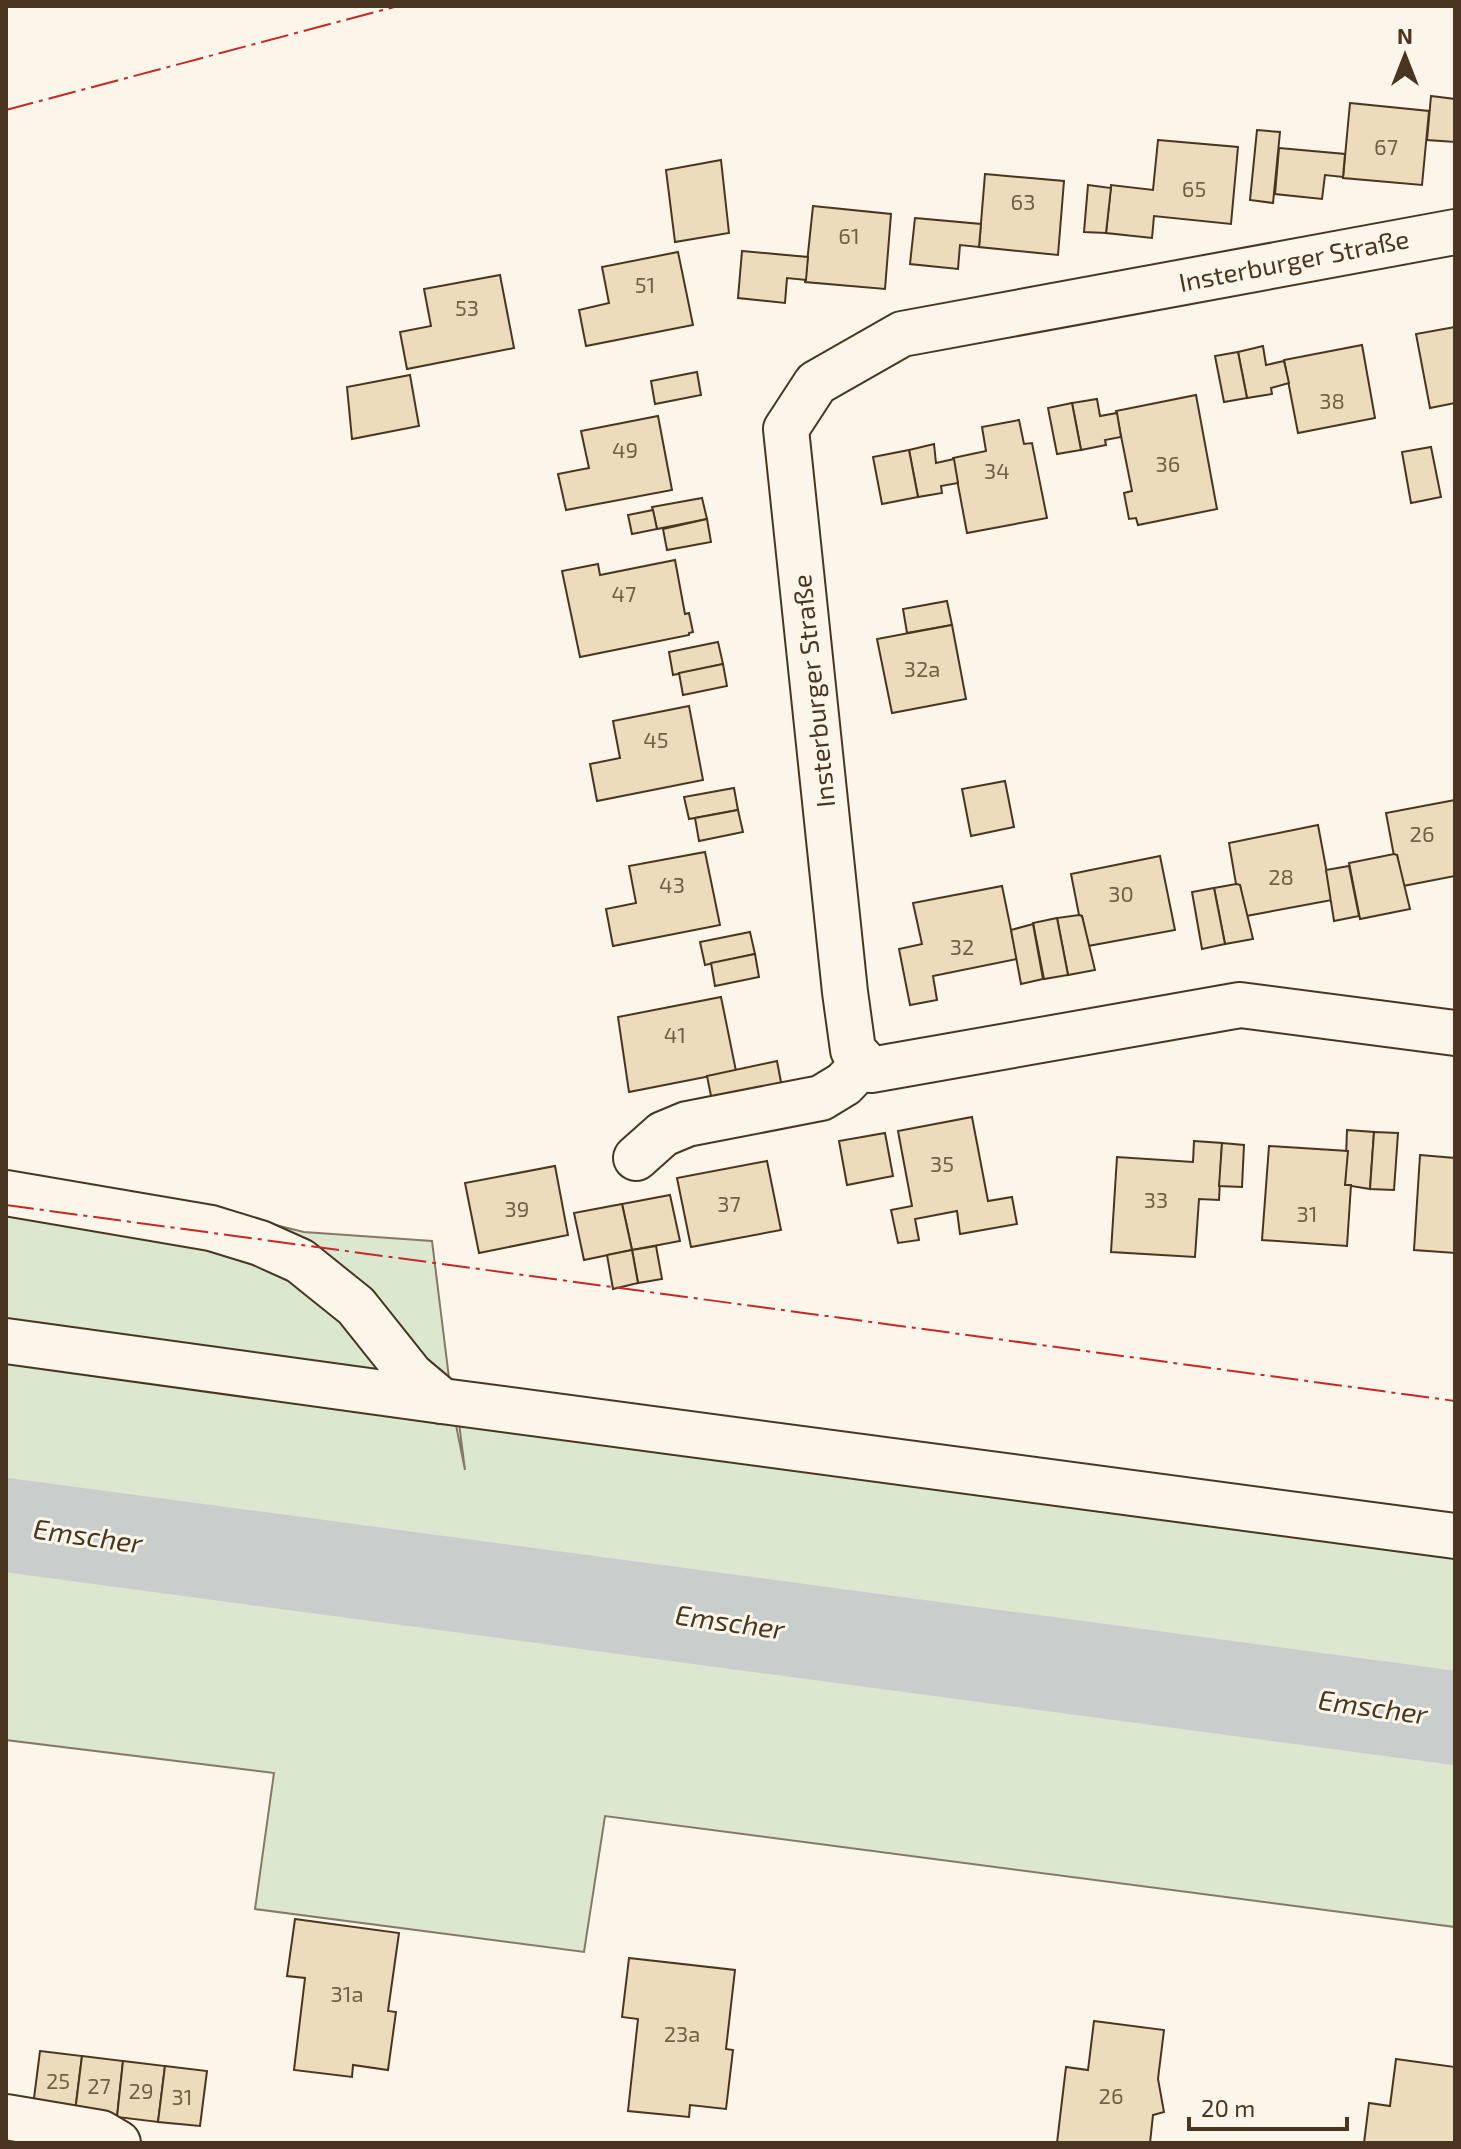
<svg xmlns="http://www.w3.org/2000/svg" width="1461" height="2149" font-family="'Exo 2',sans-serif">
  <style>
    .green { fill: #dce7d0; stroke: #887966; stroke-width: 2 }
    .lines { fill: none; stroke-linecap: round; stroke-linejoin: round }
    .river { stroke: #c9cecd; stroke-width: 94 }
    .building { fill: #ecdcbc; stroke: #4a3520; stroke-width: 2 }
    .minor-casing { stroke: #4a3520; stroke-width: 48 }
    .minor { stroke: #fbf6e9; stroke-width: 44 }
    .power { stroke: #c62828; stroke-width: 2; stroke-dasharray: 28 6 4 6; stroke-linecap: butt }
    .labels { text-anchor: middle; stroke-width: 6; stroke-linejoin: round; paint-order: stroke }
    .number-label { font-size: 22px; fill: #725f47 }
    .street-label { font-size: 26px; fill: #4a3520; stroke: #fbf6e9 }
    .water-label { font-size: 28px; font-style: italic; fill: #4a3520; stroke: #fbf6e9 }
  </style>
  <rect width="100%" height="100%" fill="#fbf6e9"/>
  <!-- green -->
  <polygon class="green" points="6,1179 222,1212 304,1232 432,1241 453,1410 465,1470 454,1384 1455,1515 1455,1927 605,1816 584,1952 255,1909 274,1773 6,1740"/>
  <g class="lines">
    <!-- river -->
    <polyline class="river" points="6,1525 1455,1718"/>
  </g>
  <!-- building -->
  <g class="building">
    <polygon points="1431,96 1455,99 1455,142 1427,140"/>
    <polygon points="1350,103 1429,111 1422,185 1343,178"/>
    <polygon points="1257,130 1280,132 1273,203 1250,200"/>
    <polygon points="1158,140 1238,147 1231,224 1154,216 1152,238 1106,233 1111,185 1153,190"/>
    <polygon points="1279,148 1345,154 1343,177 1325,175 1322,199 1275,194"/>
    <polygon points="721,160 729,233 675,242 666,170"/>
    <polygon points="985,174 1064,181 1058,255 979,247"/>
    <polygon points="1088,185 1111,188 1106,233 1084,232"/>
    <polygon points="813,206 891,214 885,289 805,282"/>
    <polygon points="915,218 981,224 979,247 960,245 958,269 910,264"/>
    <polygon points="742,251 808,257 806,280 787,278 785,303 738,298"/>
    <polygon points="678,252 693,325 586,346 579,310 609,303 602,267"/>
    <polygon points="500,275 514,348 407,369 400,332 431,326 424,289"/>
    <polygon points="1455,327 1455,403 1430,408 1416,334"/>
    <polygon points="1362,345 1375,418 1298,433 1284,360"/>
    <polygon points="1263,346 1266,365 1284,361 1289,383 1271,388 1272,394 1247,398 1238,352"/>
    <polygon points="1238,352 1247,398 1224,402 1215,356"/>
    <polygon points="697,372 701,395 655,404 651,381"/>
    <polygon points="410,375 419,426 352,439 347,387"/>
    <polygon points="1196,395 1217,509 1138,525 1136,518 1129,519 1124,493 1132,491 1116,411"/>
    <polygon points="1097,399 1100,416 1117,413 1121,437 1105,440 1106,445 1081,450 1072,403"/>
    <polygon points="1072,403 1081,450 1057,454 1048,408"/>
    <polygon points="658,416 672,490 566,510 558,474 589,468 581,431"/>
    <polygon points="1019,420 1024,444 1032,443 1047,518 967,533 953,458 986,451 982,427"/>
    <polygon points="934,444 936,463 954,459 958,483 941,486 942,493 918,497 909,450"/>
    <polygon points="1431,447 1441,497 1411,503 1402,452"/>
    <polygon points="909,450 918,497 882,504 873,457"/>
    <polygon points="702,498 707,519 657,529 652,507"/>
    <polygon points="653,510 657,529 632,534 628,515"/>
    <polygon points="707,519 711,542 667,550 663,529"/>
    <polygon points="675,560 685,614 689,613 693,632 689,633 689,635 580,657 562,571 598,564 600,575"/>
    <polygon points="947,601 952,625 907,633 903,609"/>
    <polygon points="952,625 966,699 892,713 877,639"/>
    <polygon points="718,642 723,664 673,675 669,652"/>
    <polygon points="723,664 727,686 683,695 679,673"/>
    <polygon points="689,706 703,780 597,801 590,764 620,758 613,721"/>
    <polygon points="1005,781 1014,827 971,836 962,789"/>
    <polygon points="734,788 738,810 689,819 684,797"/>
    <polygon points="1455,800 1455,876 1403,886 1397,855 1394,856 1386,813"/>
    <polygon points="738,810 743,832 699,841 695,818"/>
    <polygon points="1318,825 1332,900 1246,916 1240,885 1236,884 1229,843"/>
    <polygon points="705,852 720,925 613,946 606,909 636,903 629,866"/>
    <polygon points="1394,854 1397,855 1410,909 1360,919 1349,863"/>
    <polygon points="1160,856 1175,930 1088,946 1082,916 1079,915 1071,874"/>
    <polygon points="1349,866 1359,916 1334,921 1326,870"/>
    <polygon points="1236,884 1240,885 1253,939 1225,944 1214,888"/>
    <polygon points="1002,886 1017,959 933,976 937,1000 910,1005 899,949 922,944 913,903"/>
    <polygon points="1214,888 1225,944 1202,949 1192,892"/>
    <polygon points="1079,915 1082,916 1095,970 1068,975 1057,918"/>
    <polygon points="1057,918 1068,975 1044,979 1033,923"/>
    <polygon points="1033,924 1043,979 1021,984 1011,930"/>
    <polygon points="750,932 755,954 705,965 700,942"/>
    <polygon points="755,954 759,977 715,986 711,963"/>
    <polygon points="721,997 736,1071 629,1092 618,1017"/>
    <polygon points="777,1061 784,1098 714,1111 707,1076"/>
    <polygon points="972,1117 988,1201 1012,1197 1017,1224 960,1234 957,1211 915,1219 919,1240 898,1243 891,1210 912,1206 898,1131"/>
    <polygon points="1347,1130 1374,1132 1370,1189 1345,1185"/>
    <polygon points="1374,1132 1398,1133 1394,1190 1370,1189"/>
    <polygon points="885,1133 893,1176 847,1185 839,1141"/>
    <polygon points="1194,1141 1222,1143 1219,1200 1199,1199 1195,1257 1111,1252 1117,1157 1193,1162"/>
    <polygon points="1222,1143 1244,1145 1242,1187 1219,1186"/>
    <polygon points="1269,1146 1348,1151 1345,1185 1351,1185 1347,1246 1262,1240"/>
    <polygon points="1420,1155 1455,1158 1455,1253 1414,1250"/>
    <polygon points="767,1161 781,1230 691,1247 677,1178"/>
    <polygon points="555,1166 568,1235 479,1253 465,1183"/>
    <polygon points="670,1195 680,1241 632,1250 622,1204"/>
    <polygon points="622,1204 632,1250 584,1260 574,1213"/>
    <polygon points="656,1246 662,1279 638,1283 632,1250"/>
    <polygon points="632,1250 638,1283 613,1289 607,1255"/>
    <polygon points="295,1919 399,1933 388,2011 396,2012 388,2070 353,2065 352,2077 294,2070 305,1978 287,1976"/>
    <polygon points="629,1958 735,1970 726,2049 733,2050 726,2109 690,2105 689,2117 628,2111 638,2019 622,2017"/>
    <polygon points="1094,2021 1164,2030 1158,2079 1164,2112 1153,2115 1150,2143 1057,2143 1066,2067 1088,2070"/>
    <polygon points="40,2051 82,2056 75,2112 33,2106"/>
    <polygon points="82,2056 123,2061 117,2117 75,2112"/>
    <polygon points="1396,2059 1455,2067 1455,2143 1364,2143 1369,2103 1390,2106"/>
    <polygon points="123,2061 165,2066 158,2122 117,2117"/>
    <polygon points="165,2066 207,2071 200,2126 158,2122"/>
  </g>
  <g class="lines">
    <!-- minor casing -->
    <g class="minor-casing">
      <g id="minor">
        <polyline points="1455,232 902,334 816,383 786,429 845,992 853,1050 871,1070 1240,1005 1455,1033"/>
        <polyline points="636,1158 663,1134 687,1124 821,1098 844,1084 864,1063"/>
        <polyline points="6,1193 211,1228 260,1243 300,1261 356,1306 411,1375 442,1401 1455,1536"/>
        <polyline points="6,1341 442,1401"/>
        <polyline points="6,2117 101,2133 118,2143"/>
      </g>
    </g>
    <!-- minor -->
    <use href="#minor" class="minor"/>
    <!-- power -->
    <g class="power">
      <polyline points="6,110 398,6"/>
      <polyline points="6,1205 1455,1401"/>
    </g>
  </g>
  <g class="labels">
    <!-- number labels -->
    <g class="number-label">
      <text x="1386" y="155">67</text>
      <text x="1194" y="197">65</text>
      <text x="1023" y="210">63</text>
      <text x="849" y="244">61</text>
      <text x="645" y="293">51</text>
      <text x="467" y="316">53</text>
      <text x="1332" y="409">38</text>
      <text x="625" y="458">49</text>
      <text x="1168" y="472">36</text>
      <text x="997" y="479">34</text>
      <text x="624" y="602">47</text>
      <text x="922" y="677">32a</text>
      <text x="656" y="748">45</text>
      <text x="1422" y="842">26</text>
      <text x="1281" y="885">28</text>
      <text x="672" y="893">43</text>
      <text x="1121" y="902">30</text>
      <text x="962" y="955">32</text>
      <text x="675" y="1043">41</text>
      <text x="942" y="1172">35</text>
      <text x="1156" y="1208">33</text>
      <text x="729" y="1212">37</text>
      <text x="517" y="1217">39</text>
      <text x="1307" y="1222">31</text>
      <text x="347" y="2002">31a</text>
      <text x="682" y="2042">23a</text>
      <text x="58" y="2089">25</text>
      <text x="99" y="2094">27</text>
      <text x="141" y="2099">29</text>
      <text x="1111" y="2104">26</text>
      <text x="182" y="2105">31</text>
    </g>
    <!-- street labels -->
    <g class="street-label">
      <text transform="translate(1294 261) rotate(-11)" y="9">Insterburger Straße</text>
      <text transform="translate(814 691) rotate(-96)" y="9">Insterburger Straße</text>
    </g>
    <!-- water labels -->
    <g class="water-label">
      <text transform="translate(88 1536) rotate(8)" y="10">Emscher</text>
      <text transform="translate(730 1622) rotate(8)" y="10">Emscher</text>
      <text transform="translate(1373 1707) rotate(8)" y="10">Emscher</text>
    </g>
  </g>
  <!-- border -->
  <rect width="1461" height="2149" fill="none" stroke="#4a3520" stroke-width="16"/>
  <!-- north arrow -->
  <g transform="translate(1405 56)" stroke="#fbf6e9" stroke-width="6" paint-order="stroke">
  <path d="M0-6L14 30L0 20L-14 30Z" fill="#4a3520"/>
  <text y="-12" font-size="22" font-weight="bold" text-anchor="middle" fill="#4a3520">N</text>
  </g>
  <!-- scale -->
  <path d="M1189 2117v12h158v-12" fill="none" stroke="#4a3520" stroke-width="4"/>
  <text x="1201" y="2117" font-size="24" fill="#4a3520" stroke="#fbf6e9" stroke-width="6" paint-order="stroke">20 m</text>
</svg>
